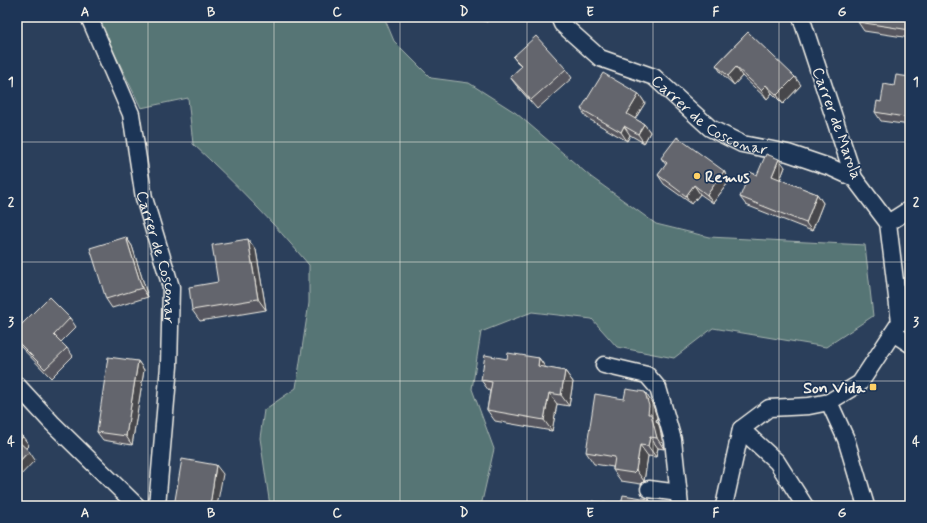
<svg xmlns="http://www.w3.org/2000/svg" width="927" height="523" font-family="Mynerve,sans-serif">
  <style>
    .grass { fill: #567574; stroke: #a5b3ae }
    .lines { fill: none; stroke-linecap: round; stroke-linejoin: round }
    .minor-casing { stroke: #f4f1e8; stroke-width: 19 }
    .minor { stroke: #1d3557; stroke-width: 16 }
    .wall { fill: #56575e; stroke: #f4f1e8 }
    .shaded-wall { fill: #46474c; stroke: #f4f1e8 }
    .building { fill: #64656d; stroke: #f4f1e8 }
    .grid { fill: none; stroke: #f4f1e8; stroke-width: 1; stroke-opacity: 0.55 }
    .poi-dot { fill: #ffd166; stroke: #1d3557; stroke-width: 1.5 }
    .labels { text-anchor: middle; stroke-width: 3.5; stroke-linejoin: round; paint-order: stroke }
    .street-label { font-size: 16px; fill: #f4f1e8; stroke: #1d3557 }
    .poi-label { font-size: 16px; font-weight: bold; fill: #f4f1e8; stroke: #1d3557; text-anchor: start }
    .neatline { fill: none; stroke: #f4f1e8; stroke-width: 1.5 }
    .grid-label { font-size: 13px; text-anchor: middle; font-weight: bold; fill: #f4f1e8 }
  </style>
  <rect width="100%" height="100%" fill="#2b3f5b"/>
  <filter id="ink" filterUnits="userSpaceOnUse"><feTurbulence type="fractalNoise" baseFrequency=".025" numOctaves="2"/><feDisplacementMap in="SourceGraphic" scale="8" xChannelSelector="R" yChannelSelector="G"/><feConvolveMatrix kernelMatrix="1 2 1 2 8 2 1 2 1" color-interpolation-filters="sRGB"/></filter>
  <g filter="url(#ink)">
    <!-- grass -->
    <path class="grass" d="M97 17H384L394 41 431 78 469 83 516 113 591 177 656 224 709 237 865 245 873 316 826 347 713 328 674 358 617 347 592 319 532 312 481 332 472 389 494 449 481 506H270L260 438 264 410 296 388 309 303V265C273 222 234 182 193 144L188 98 141 108Z"/>
    <g class="lines">
      <!-- minor casing -->
      <g class="minor-casing">
        <g id="minor">
          <path id="s1" d="M89 17 131 114 144 198 171 287 169 366 157 506"/>
          <path id="s2" d="M559 17 562 24 600 58 654 77 710 128 742 144 788 153 832 168 854 178"/>
          <polyline points="888,223 910,209"/>
          <polyline points="893,333 910,344"/>
          <polyline points="604,365 647,375 658,388 673,440 680,506"/>
          <polyline points="17,385 52,423 137,506"/>
          <polyline points="829,402 846,439 866,506"/>
          <polyline points="741,429 777,462 805,506"/>
          <polyline points="649,489 679,493"/>
          <polyline points="724,506 741,429 769,408 809,406 829,402 860,383 900,322 888,223 854,178 801,17"/>
        </g>
      </g>
      <!-- minor -->
      <use href="#minor" class="minor"/>
    </g>
    <!-- wall -->
    <g class="wall">
      <polygon points="475,17 490,17 487,22"/>
      <polygon points="910,17 910,38 864,31 858,22"/>
      <polygon points="748,32 801,85 783,104 772,93 767,99 742,76 734,85 722,74 716,65"/>
      <polygon points="513,57 566,69 572,78 537,109 516,85 510,77 521,67"/>
      <polygon points="910,77 910,125 881,121 875,112 881,102"/>
      <polygon points="639,94 645,103 635,119 644,124 650,132 644,143 630,135 627,141 587,118 581,109"/>
      <polygon points="661,158 730,180 713,203 700,194 692,204 664,184 658,175 666,165"/>
      <polygon points="785,167 780,180 817,194 823,203 812,231 746,205 740,197 757,175"/>
      <polygon points="126,237 132,246 148,297 112,308 106,299"/>
      <polygon points="256,250 266,310 200,321 192,310"/>
      <polygon points="70,318 76,327 61,342 67,348 73,356 51,378 17,343 17,329"/>
      <polygon points="539,358 546,368 565,371 573,382 569,406 557,404 552,431 495,421 487,410 490,391 489,391 481,380 507,359"/>
      <polygon points="138,361 144,370 132,445 103,440 97,432"/>
      <polygon points="645,392 652,403 657,417 656,421 659,425 664,449 658,448 656,457 648,456 644,481 641,484 621,481 613,470 613,467 594,464 586,452"/>
    </g>
    <!-- shaded-wall -->
    <g class="shaded-wall">
      <polygon points="483,17 490,17 487,22"/>
      <polygon points="736,67 742,76 734,85 728,76"/>
      <polygon points="795,77 801,85 783,104 777,95"/>
      <polygon points="766,85 772,93 767,99 761,90"/>
      <polygon points="639,94 645,103 633,122 627,114"/>
      <polygon points="644,124 650,132 644,143 638,134"/>
      <polygon points="624,126 630,135 627,141 621,132"/>
      <polygon points="779,159 785,167 778,185 772,176"/>
      <polygon points="724,171 730,180 713,203 707,195"/>
      <polygon points="694,185 700,194 692,204 686,196"/>
      <polygon points="817,194 823,203 812,231 806,223"/>
      <polygon points="126,237 132,246 148,297 142,288"/>
      <polygon points="248,239 256,250 266,310 258,299"/>
      <polygon points="539,358 547,370 538,366"/>
      <polygon points="138,361 144,370 132,445 126,436"/>
      <polygon points="565,371 573,382 569,406 561,395"/>
      <polygon points="645,392 652,403 657,417 656,421 659,425 664,449 657,438 648,414"/>
      <polygon points="549,393 557,404 552,431 544,420"/>
      <polygon points="23,437 29,445 24,450 18,441"/>
      <polygon points="650,437 658,448 656,457 648,446"/>
      <polygon points="640,445 648,456 644,481 636,470"/>
      <polygon points="29,451 35,460 18,478 17,476 17,464"/>
      <polygon points="216,465 223,474 217,506 210,506"/>
      <polygon points="649,499 653,506 648,506"/>
    </g>
    <!-- building -->
    <g class="building">
      <polygon points="859,17 910,17 910,30 858,22"/>
      <polygon points="748,32 795,77 777,95 766,85 761,90 736,67 728,76 716,65"/>
      <polygon points="536,36 566,69 531,100 510,77 522,66 513,57"/>
      <polygon points="603,73 639,94 627,114 644,124 638,134 624,126 621,132 581,109"/>
      <polygon points="896,75 910,77 910,118 875,112 877,101 881,102 884,84 894,86"/>
      <polygon points="677,137 724,171 707,195 694,185 686,196 658,175 667,163 661,158"/>
      <polygon points="766,154 779,159 772,176 817,194 806,223 740,197 750,172 757,175"/>
      <polygon points="126,237 142,288 106,299 90,248"/>
      <polygon points="248,239 258,299 192,310 189,287 218,282 212,245"/>
      <polygon points="49,297 70,318 54,335 67,348 45,369 17,341 17,329"/>
      <polygon points="508,353 539,358 538,366 565,371 561,395 549,393 544,420 487,410 492,382 481,380 485,355 507,359"/>
      <polygon points="108,357 138,361 126,436 97,432"/>
      <polygon points="626,389 645,392 649,406 648,414 651,414 657,438 650,437 648,446 640,445 636,470 633,473 613,470 615,457 586,452 595,394 624,399"/>
      <polygon points="17,432 23,437 18,441 29,451 17,464"/>
      <polygon points="182,459 216,465 210,506 174,506"/>
      <polygon points="623,495 649,499 648,506 592,506 592,501 621,505"/>
    </g>
  </g>
  <!-- grid -->
  <path class="grid" d="M148 17V506M274 17V506M400 17V506M527 17V506M653 17V506M779 17V506M17 142H910M17 262H910M17 381H910"/>
  <!-- markers -->
  <g class="poi-dot">
    <circle cx="697" cy="176" r="4"/>
    <rect x="869" y="383" width="8" height="8" rx="2"/>
  </g>
  <g class="labels">
    <!-- street labels -->
    <g class="street-label">
      <text dy="6" stroke="none"><textPath href="#s2" startOffset="185">Carrer de Cosconar</textPath></text>
      <text transform="translate(838 123) rotate(70)" y="6">Carrer de Marola</text>
      <text dy="6" stroke="none"><textPath href="#s1" startOffset="252">Carrer de Cosconar</textPath></text>
    </g>
    <!-- poi labels -->
    <g class="poi-label">
      <text x="705" y="182">Remus</text>
      <text x="865" y="393" text-anchor="end">Son Vida</text>
    </g>
  </g>
  <!-- margin -->
  <rect width="927" height="523" fill="none" stroke="#1d3557" stroke-width="44"/>
  <rect x="22" y="22" width="883" height="479" class="neatline"/>
  <g class="grid-label">
    <text x="85" y="16">A</text>
    <text x="211" y="16">B</text>
    <text x="337" y="16">C</text>
    <text x="464" y="16">D</text>
    <text x="590" y="16">E</text>
    <text x="716" y="16">F</text>
    <text x="842" y="16">G</text>
    <text x="11" y="86">1</text>
    <text x="916" y="86">1</text>
    <text x="11" y="206">2</text>
    <text x="916" y="206">2</text>
    <text x="11" y="326">3</text>
    <text x="916" y="326">3</text>
    <text x="11" y="446">4</text>
    <text x="916" y="446">4</text>
    <text x="85" y="517">A</text>
    <text x="211" y="517">B</text>
    <text x="337" y="517">C</text>
    <text x="464" y="517">D</text>
    <text x="590" y="517">E</text>
    <text x="716" y="517">F</text>
    <text x="842" y="517">G</text>
  </g>
</svg>
